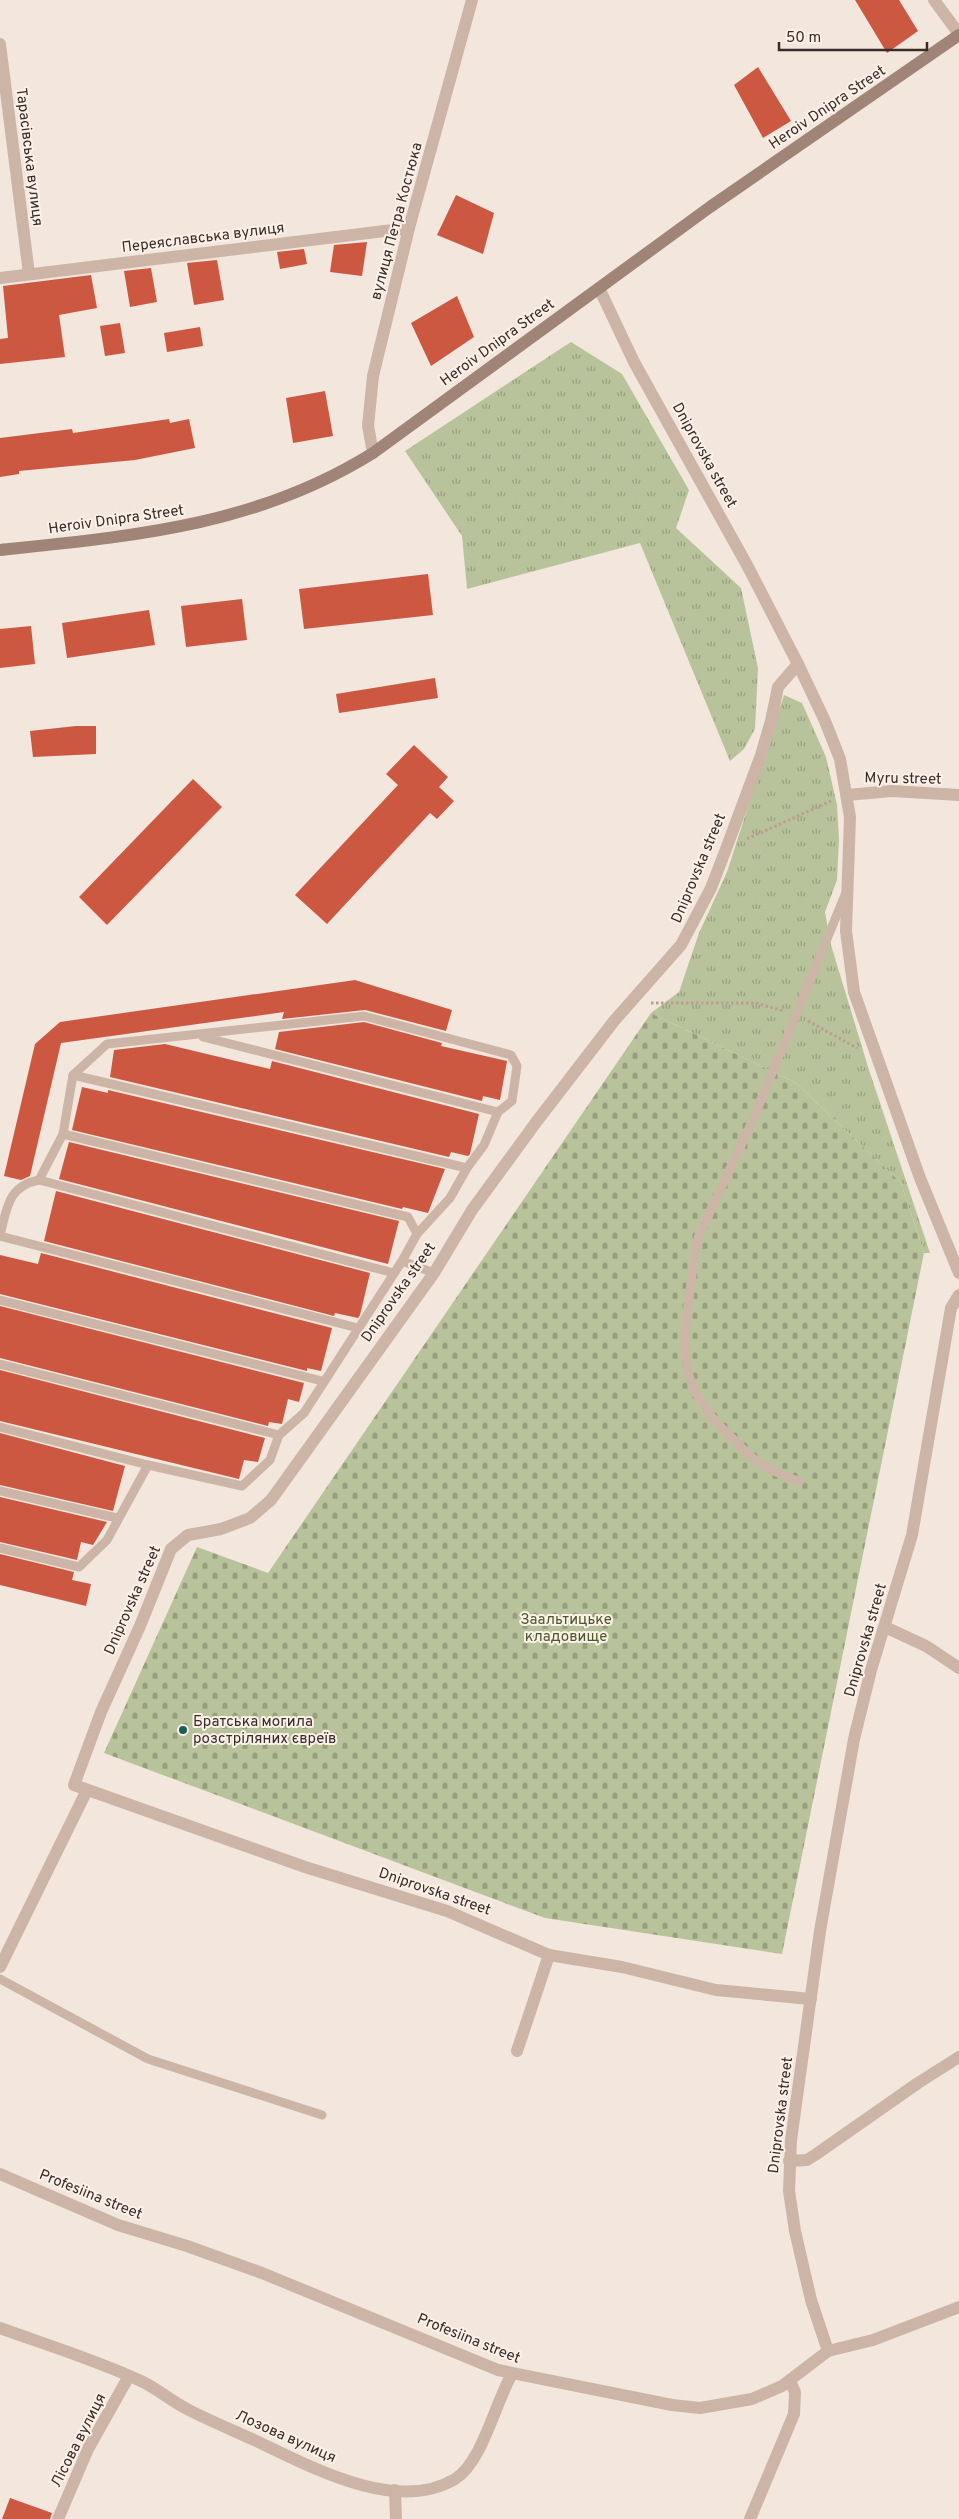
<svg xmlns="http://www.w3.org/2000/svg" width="959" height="2519" font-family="Overpass,sans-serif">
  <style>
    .grass { fill: url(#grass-tufts) }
    .cemetery { fill: url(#cemetery-stones) }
    .building { fill: #cc5841 }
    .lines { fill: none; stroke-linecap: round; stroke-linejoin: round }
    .path { stroke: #b89f91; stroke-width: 3; stroke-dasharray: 2.5 2.5; stroke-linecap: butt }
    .lane { stroke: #ccb5a7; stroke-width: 9 }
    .street { stroke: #ccb5a7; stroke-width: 12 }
    .secondary { stroke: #a08478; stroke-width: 12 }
    .poi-dot { fill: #1b5c5c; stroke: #fbf1e8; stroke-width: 2 }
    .labels { text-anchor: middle; stroke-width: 4; stroke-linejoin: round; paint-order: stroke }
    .street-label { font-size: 15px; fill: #382c28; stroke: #fbf1e8 }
    .park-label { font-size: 15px; fill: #4a582a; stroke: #fbf1e8 }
    .poi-label { font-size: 15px; fill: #382c28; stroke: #fbf1e8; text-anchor: start }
  </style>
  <defs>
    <pattern id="grass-tufts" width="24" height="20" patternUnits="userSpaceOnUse" patternTransform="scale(1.25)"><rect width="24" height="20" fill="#b9c39b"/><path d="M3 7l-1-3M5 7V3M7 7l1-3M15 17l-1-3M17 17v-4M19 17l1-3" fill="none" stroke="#979f7e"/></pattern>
    <pattern id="cemetery-stones" width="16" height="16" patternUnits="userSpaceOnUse" patternTransform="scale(1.25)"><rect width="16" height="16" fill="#b9c39b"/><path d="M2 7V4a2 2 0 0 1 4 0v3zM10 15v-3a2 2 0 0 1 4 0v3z" fill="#979f7e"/></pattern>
  </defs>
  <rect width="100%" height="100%" fill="#f3e6dc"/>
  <!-- grass -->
  <g class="grass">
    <polygon points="571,342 622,374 689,490 676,528 741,588 758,668 755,729 744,749 730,761 640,543 467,589 462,536 405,451"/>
    <polygon points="784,695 802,703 826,757 837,805 839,840 837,880 825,912 831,945 869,1070 930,1253 924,1253 901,1183 796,1083 651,1013 679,992 699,933 727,872"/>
  </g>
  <!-- cemetery -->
  <polygon class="cemetery" points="651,1013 796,1083 901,1183 924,1253 782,1954 545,1918 104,1753 197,1547 268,1573"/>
  <!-- building -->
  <g class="building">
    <polygon points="855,0 899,0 918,31 887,53"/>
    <polygon points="758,67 791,121 763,138 734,85"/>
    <polygon points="456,195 494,213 483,254 437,235"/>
    <polygon points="367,242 362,276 330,272 334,245"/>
    <polygon points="304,249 307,264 280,269 277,252"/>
    <polygon points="217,260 224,300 194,305 187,263"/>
    <polygon points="151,268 157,302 130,307 124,271"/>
    <polygon points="91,275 97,308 59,315 65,357 0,364 0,339 8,338 3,286"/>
    <polygon points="457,296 474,337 431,366 411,323"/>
    <polygon points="120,323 125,353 105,356 100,326"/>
    <polygon points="200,327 203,346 167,352 164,333"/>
    <polygon points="325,391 333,436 293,443 286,398"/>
    <polygon points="169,419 170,423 189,419 195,448 135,460 19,471 19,474 0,477 0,438 72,429 73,433"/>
    <polygon points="428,574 433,615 304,629 299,589"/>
    <polygon points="242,599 247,640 186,647 181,606"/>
    <polygon points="149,610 155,645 67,658 62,623"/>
    <polygon points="31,626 35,664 0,668 0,629"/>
    <polygon points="435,678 438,698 339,713 336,694"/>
    <polygon points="76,726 96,726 96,754 33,757 30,731"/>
    <polygon points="414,745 448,777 439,787 454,801 437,819 430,813 327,924 295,895 398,785 386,774"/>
    <polygon points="193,779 222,807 107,925 79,897"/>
    <polygon points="355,980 452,1010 446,1031 365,1010 282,1019 284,1012 61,1043 30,1176 21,1180 4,1176 35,1044 60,1022"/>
    <polygon points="364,1022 442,1043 441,1046 507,1061 500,1100 483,1096 482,1101 275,1049 279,1032"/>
    <polygon points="165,1044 270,1069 272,1061 479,1114 470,1154 468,1156 451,1152 449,1157 110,1077 114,1050"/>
    <polygon points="82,1087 108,1093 108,1090 445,1169 428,1213 403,1207 402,1209 72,1130"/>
    <polygon points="69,1142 399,1221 388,1264 59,1179"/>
    <polygon points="56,1191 370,1273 360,1315 358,1318 335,1313 334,1316 44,1241"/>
    <polygon points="41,1253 332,1328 321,1371 307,1368 307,1371 0,1294 0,1255 38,1264"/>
    <polygon points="0,1306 304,1383 299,1402 288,1399 282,1424 269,1422 268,1426 0,1358"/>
    <polygon points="0,1370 265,1438 258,1462 244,1460 239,1479 0,1421"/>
    <polygon points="0,1433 125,1466 113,1511 0,1485"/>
    <polygon points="0,1497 107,1522 93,1545 81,1542 77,1560 0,1542"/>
    <polygon points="0,1554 74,1572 72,1580 91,1584 86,1606 0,1585"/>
    <polygon points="10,2498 52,2513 50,2519 2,2519"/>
  </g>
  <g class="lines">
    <!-- path -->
    <g class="path">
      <polyline points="747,839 833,800"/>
      <polyline points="651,1003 756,1003 784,1011"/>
      <polyline points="808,1021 857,1048"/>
    </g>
    <!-- lane -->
    <g class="lane">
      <polyline points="203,1037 498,1112"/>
      <polyline points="73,1075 467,1168"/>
      <polyline points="63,1134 73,1075 107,1044 364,1016 511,1055 517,1066 512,1101 498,1112 484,1145 467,1168 450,1198 417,1234"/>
      <path d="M0 1235C7 1208 8 1186 39 1180L394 1273"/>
      <polyline points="0,1236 358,1328"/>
      <polyline points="402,1261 434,1273"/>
      <polyline points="0,1300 322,1381"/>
      <polyline points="0,1364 279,1435"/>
      <polyline points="0,1427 148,1465"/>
      <path d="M799 1482C786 1475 773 1472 761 1464 750 1457 740 1446 730 1436 677 1386 681 1351 691 1284 693 1267 694 1251 699 1235L752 1122 845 895"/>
      <polyline points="0,1491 117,1518"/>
      <polyline points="0,1548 79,1567 107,1540 148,1465 242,1486 270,1460 279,1435 304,1413 402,1261 417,1234 408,1217 63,1134 39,1180"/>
      <polyline points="0,1979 148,2059 322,2115"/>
    </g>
    <!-- street -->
    <g class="street">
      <polyline points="934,0 959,34"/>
      <polyline points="0,44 29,274"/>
      <polyline points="0,278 409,228"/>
      <polyline points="599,288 634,362 747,565 798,664 825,721 840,759 850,817 846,931 854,992 920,1178 959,1273"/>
      <polyline points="373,453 368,426 373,376 409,228 472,0"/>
      <polyline points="798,664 778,687 771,721 761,755 726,849 711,888 681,945 614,1021 537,1121 472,1210 434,1273 271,1500 250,1518 221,1529 188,1535 171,1549 140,1626 101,1712 74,1785 305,1867 447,1911 549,1955 622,1967 716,1990 811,1999"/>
      <polyline points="847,795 892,791 959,795"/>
      <polyline points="885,1627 926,1646 959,1668"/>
      <polyline points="0,1967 87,1790"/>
      <polyline points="517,2051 549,1955"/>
      <polyline points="789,2161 807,2160 815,2155 918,2083 959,2057"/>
      <polyline points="0,2174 118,2225 187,2246 262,2273 498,2370 672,2405 700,2408 752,2399 782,2386 828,2351 873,2340 959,2307"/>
      <path d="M0 2328C47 2345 96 2360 141 2381 158 2389 171 2401 187 2409 208 2420 230 2429 252 2439 307 2465 396 2515 455 2479 482 2463 495 2403 512 2374"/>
      <polyline points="828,2351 811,2300 795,2231 789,2191 791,2140 820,1931 854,1739 871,1670 912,1535 951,1308 959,1295"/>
      <polyline points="395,2490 396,2519"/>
      <polyline points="58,2519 88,2449 129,2376"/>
      <polyline points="750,2519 794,2414 795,2392 790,2381"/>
    </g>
    <!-- secondary -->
    <path class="secondary" d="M0 550C134 536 256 526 373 453L710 207 959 35"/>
  </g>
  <!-- markers -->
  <circle class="poi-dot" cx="183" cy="1730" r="5"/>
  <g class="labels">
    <!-- street labels -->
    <g class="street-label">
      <text transform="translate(827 107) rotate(-34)" y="5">Heroiv Dnipra Street</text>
      <text transform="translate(30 157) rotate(83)" y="5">Тарасівська вулиця</text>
      <text transform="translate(396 221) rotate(-75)" y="5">вулиця Петра Костюка</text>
      <text transform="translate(203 237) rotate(-7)" y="5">Переяславська вулиця</text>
      <text transform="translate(497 342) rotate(-36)" y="5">Heroiv Dnipra Street</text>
      <text transform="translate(705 455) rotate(61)" y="5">Dniprovska street</text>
      <text transform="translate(116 519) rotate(-8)" y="5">Heroiv Dnipra Street</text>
      <text transform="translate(903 778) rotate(1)" y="5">Myru street</text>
      <text transform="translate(698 868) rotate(-67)" y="5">Dniprovska street</text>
      <text transform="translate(398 1292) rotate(-55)" y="5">Dniprovska street</text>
      <text transform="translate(132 1600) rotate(-66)" y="5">Dniprovska street</text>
      <text transform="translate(865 1640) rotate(-74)" y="5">Dniprovska street</text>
      <text transform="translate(435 1891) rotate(19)" y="5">Dniprovska street</text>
      <text transform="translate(780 2115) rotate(-83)" y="5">Dniprovska street</text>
      <text transform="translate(91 2194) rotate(22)" y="5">Profesiina street</text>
      <text transform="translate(469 2338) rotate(22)" y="5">Profesiina street</text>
      <text transform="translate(286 2436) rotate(24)" y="5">Лозова вулиця</text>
      <text transform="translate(78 2440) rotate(-63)" y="5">Лісова вулиця</text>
    </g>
    <!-- park labels -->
    <g class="park-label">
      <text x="566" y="1624">Заальтицьке<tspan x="566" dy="17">кладовище</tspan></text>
    </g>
    <!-- poi labels -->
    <g class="poi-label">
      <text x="193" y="1726">Братська могила<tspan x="193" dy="17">розстріляних євреїв</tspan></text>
    </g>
  </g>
  <!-- scale -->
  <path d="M779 42v8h148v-8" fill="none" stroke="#382c28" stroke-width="2.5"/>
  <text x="786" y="42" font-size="15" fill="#382c28" stroke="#fbf1e8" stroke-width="4" paint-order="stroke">50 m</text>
</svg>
